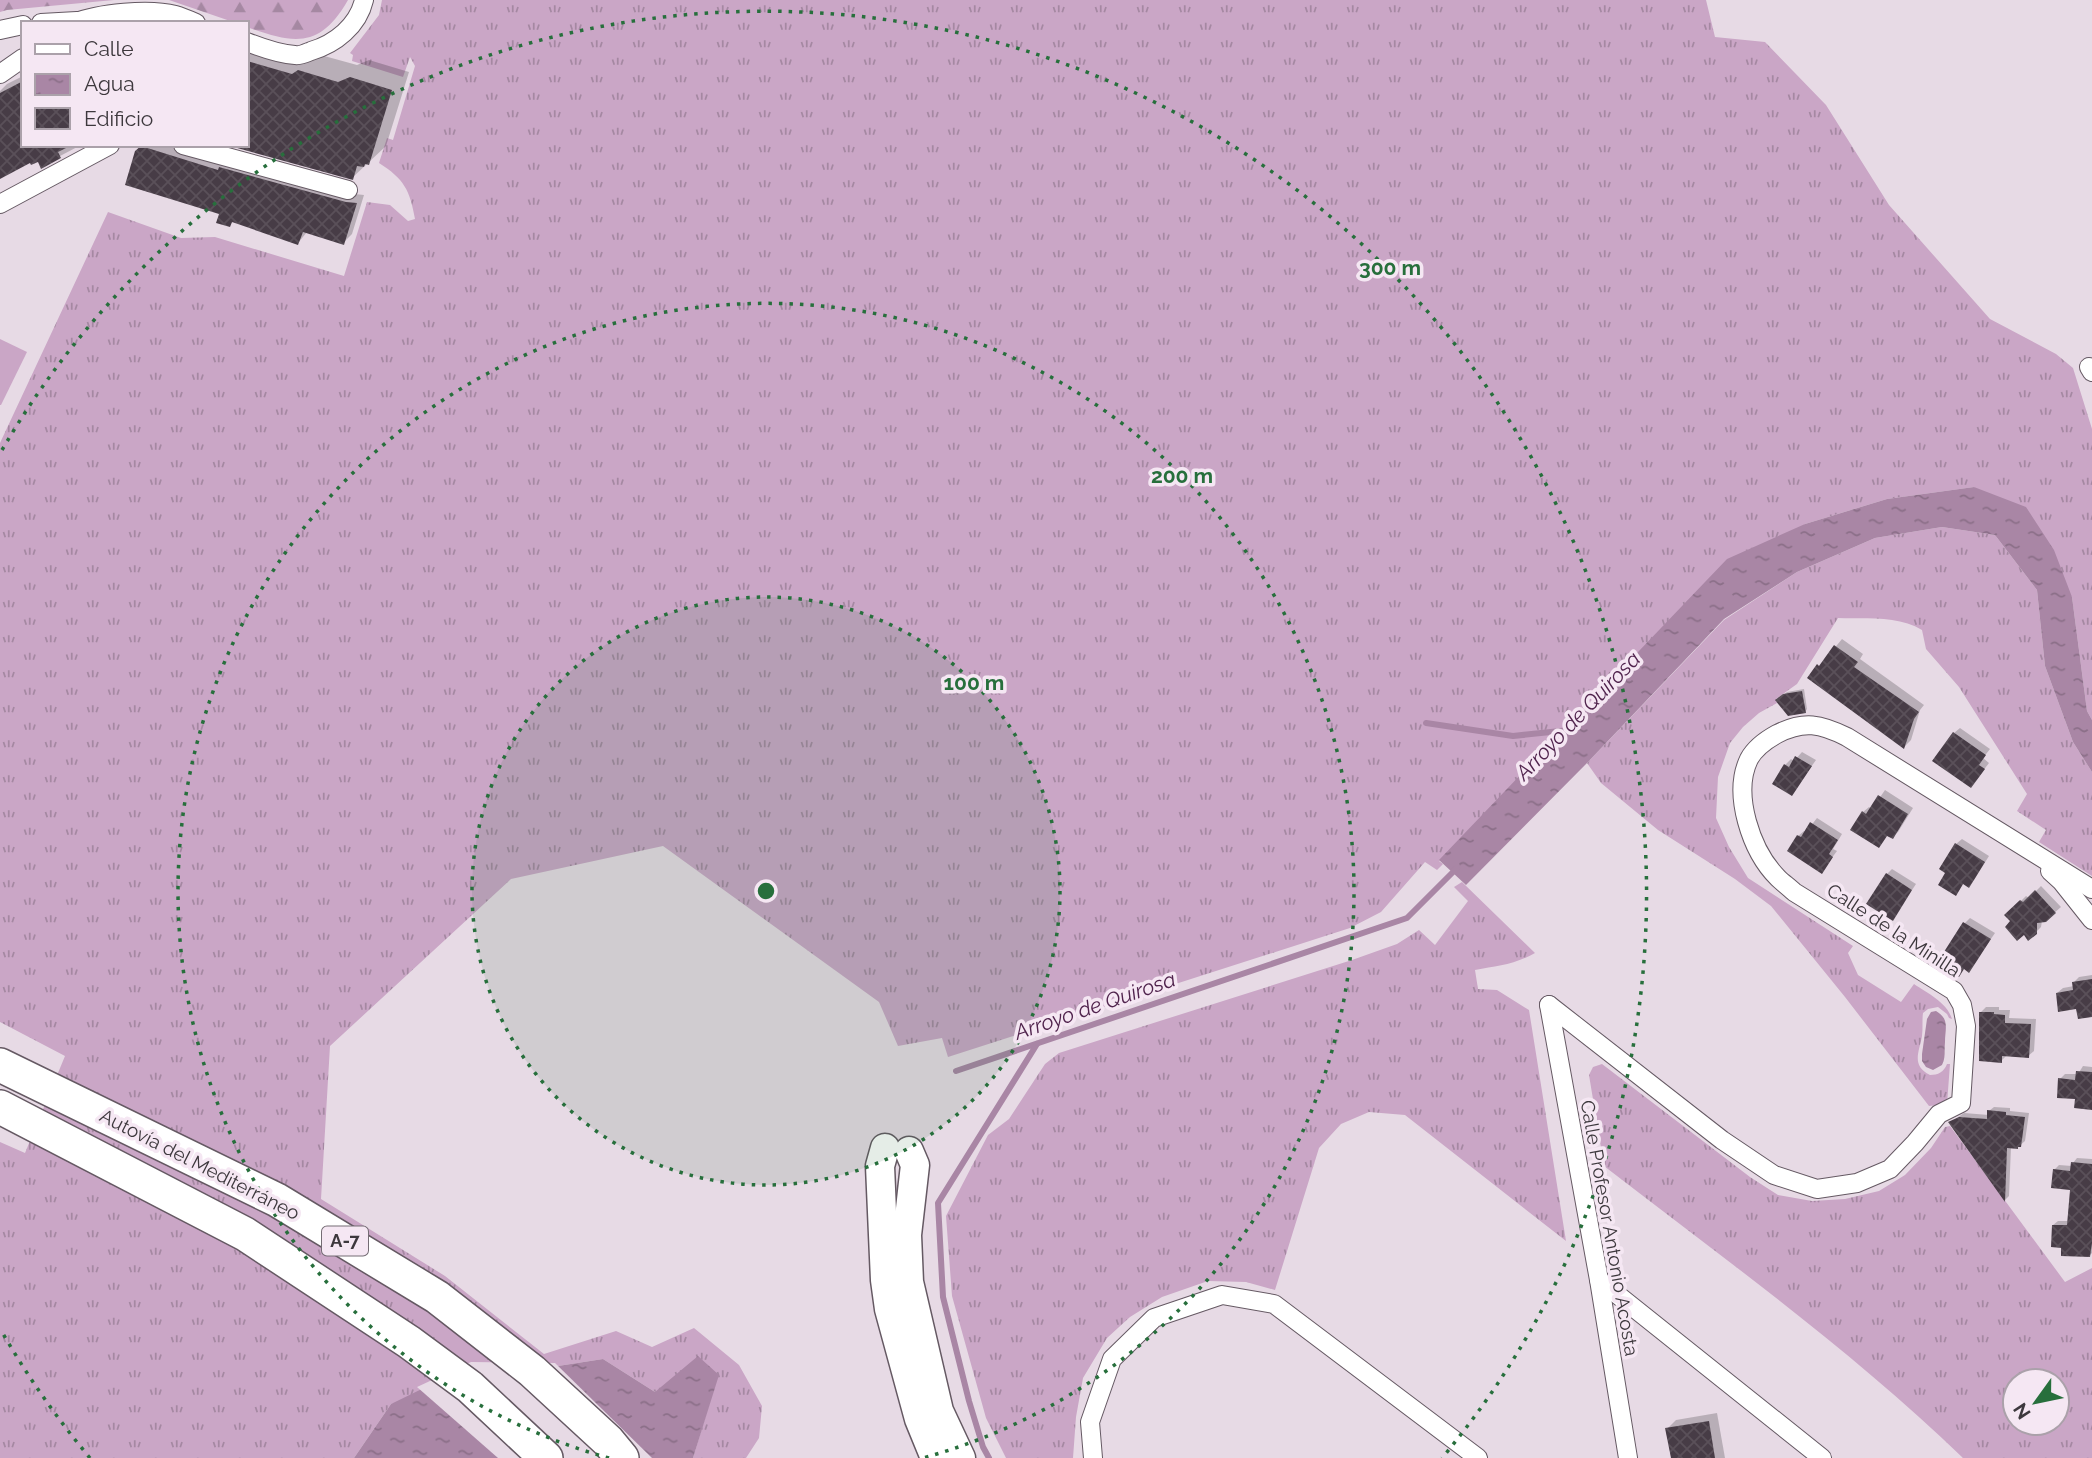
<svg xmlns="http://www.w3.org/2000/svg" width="2092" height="1458" font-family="Raleway,sans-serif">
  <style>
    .grass { fill: url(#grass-tufts); fill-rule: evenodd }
    .forest { fill: url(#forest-firs) }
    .pitch { fill: #caa6c6 }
    .water { fill: url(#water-ripples) }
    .pier { fill: #e7dae5 }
    .shadow { fill: #0003 }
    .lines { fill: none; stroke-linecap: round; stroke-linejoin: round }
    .stream { stroke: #a986a5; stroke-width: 6 }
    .building { fill: url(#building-cross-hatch) }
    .minor-casing { stroke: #655963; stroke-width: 20 }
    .primary-casing { stroke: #655963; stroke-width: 31 }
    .motorway-casing { stroke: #655963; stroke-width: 36 }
    .minor { stroke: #fff; stroke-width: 18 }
    .primary { stroke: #fff; stroke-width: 28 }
    .motorway { stroke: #fff; stroke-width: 33 }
    .ring { fill: none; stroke: #276f3c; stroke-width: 3.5; stroke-dasharray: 3.5 7 }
    .labels { text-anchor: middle; stroke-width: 7; stroke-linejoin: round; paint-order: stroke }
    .shield { fill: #f5e7f3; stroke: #746c74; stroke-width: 2 }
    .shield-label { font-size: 18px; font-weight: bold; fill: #3d383d }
    .street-label { font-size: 19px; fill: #3d383d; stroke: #f5e7f3 }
    .water-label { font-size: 21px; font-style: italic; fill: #50234d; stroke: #f5e7f3 }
    .centre { fill: #276f3c; stroke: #f5e7f3; stroke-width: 3.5 }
    .ring-label { font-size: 21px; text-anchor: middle; font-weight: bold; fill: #276f3c; stroke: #f5e7f3; stroke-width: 7; stroke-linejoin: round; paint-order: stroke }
  </style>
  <defs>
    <pattern id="grass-tufts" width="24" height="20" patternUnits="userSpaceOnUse" patternTransform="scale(1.75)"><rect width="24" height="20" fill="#caa6c6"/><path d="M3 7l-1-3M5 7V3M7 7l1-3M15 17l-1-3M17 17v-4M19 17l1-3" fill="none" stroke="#a588a2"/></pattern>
    <pattern id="forest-firs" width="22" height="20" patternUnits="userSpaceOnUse" patternTransform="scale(1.75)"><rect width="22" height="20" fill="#caa6c6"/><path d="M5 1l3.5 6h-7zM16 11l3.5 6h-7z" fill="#a588a2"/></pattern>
    <pattern id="water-ripples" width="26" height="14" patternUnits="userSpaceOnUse" patternTransform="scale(1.75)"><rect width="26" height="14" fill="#a986a5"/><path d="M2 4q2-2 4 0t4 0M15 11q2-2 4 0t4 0" fill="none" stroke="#8b6f88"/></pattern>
    <pattern id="building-cross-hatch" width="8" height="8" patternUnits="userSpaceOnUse" patternTransform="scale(1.75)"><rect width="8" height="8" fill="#473c46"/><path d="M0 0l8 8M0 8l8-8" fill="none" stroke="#5a5059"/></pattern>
  </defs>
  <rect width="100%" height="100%" fill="#e7dae5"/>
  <!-- grass -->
  <g class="grass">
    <path d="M382 0H1706L1715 37 1765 42 1826 105 1889 205 1990 319 2056 354 2073 368 2092 429V720L2087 711 2072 597 1974 487 1887 499 1805 524 1439 861 1443 864 1437 870 1425 862 1381 912 1350 928 948 1057 942 1038 898 1046 879 1002 663 846 511 879 330 1046 321 1199 445 1276 544 1354 616 1331 652 1347 694 1328 739 1365 762 1406 759 1438 746 1458H693L718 1375 655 1392 603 1359 558 1366 391 1404 354 1458H0V1142L25 1153 65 1056 0 1022V443L108 212 181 238 215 237 344 276 367 202 390 205 408 221 415 219C410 190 404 179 379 163L387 138 393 140 415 66 410 57 403 77 352 61 353 55 350 53 379 15Z"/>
    <path d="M1942 527 1995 535 2037 590 2045 666 2073 742 2092 772V876L2039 842 2046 830 2017 811 2027 794 1959 687 1926 649 1922 630C1898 615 1865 619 1838 618L1797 684 1776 699 1777 703 1759 713 1743 727 1730 743 1718 777 1716 818 1729 847 1748 878 1853 946 1848 953 1858 975 1901 1002 1914 984C1927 993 1947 1002 1952 1019L1949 1018 1947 1014 1938 1007 1928 1009 1923 1013C1922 1020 1923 1028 1922 1036 1919 1053 1911 1065 1930 1075 1938 1075 1944 1072 1947 1064H1950L1947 1104 1929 1106 1845 997 1771 906 1735 879 1658 830 1601 783 1587 763 1724 620 1797 572 1875 538Z"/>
    <path d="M1462 882 1535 953C1514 965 1497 966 1475 970L1478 989 1497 990 1529 1010 1566 1241 1405 1115 1369 1112 1341 1124 1319 1148 1275 1290 1246 1282 1208 1281 1162 1297 1130 1317 1107 1338 1083 1378 1076 1417 1073 1458H1006L986 1418 952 1296 946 1216 988 1135 1009 1119 1045 1064 1059 1053 1352 960 1397 944 1419 930 1435 945 1468 901 1454 887Z"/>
    <path d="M1602 1064 1750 1177 1778 1195 1812 1201 1845 1199 1879 1191 1905 1175 1931 1148 1945 1127 1950 1126 2065 1282 2092 1268V1458H1963C1852 1351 1726 1260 1604 1166L1589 1075 1593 1067ZM2015 1381H2057V1423H2015Z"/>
  </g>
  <!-- forest -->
  <g class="forest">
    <polygon points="0,0 114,0 7,10 0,12"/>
    <path d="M169 0H348C320 49 294 44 247 27V23H236Z"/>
  </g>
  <!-- pitch -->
  <polygon class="pitch" points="0,339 27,352 1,405 0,405"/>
  <!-- water -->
  <g class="water">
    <polygon points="1974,487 2026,507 2054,550 2072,597 2087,711 2092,720 2092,772 2073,742 2045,666 2037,590 1995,535 1942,527 1875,538 1797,572 1724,619 1587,763 1466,885 1439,860 1727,559 1805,524 1887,499"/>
    <path d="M1936 1011C1950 1019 1945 1029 1945 1042 1944 1051 1946 1057 1942 1065L1933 1070 1926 1067 1922 1061V1054L1927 1019 1931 1012Z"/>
    <polygon points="698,1356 719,1375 693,1458 354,1458 391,1404 471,1365 558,1366 603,1359 655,1392"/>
  </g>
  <!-- pier -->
  <polygon class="pier" points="471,1362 555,1363 652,1458 498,1458 417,1387"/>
  <!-- shadow -->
  <g class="shadow">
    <polygon points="172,13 173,23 123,23 128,18"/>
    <polygon points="247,42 317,54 357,65 369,60 409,72 386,146 352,178 230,145 247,145"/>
    <polygon points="23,76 23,145 81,145 41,166 38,160 31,160 0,177 0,91 7,84"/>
    <polygon points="139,145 185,145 355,194 364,195 352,234 343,243 307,232 298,243 234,221 229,225 221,213 127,184"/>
    <polygon points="1842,639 1863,654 1860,659 1924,705 1920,710 1911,740 1904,747 1810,678"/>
    <polygon points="1804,689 1807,709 1805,712 1777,700 1787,692"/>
    <polygon points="1960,728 1990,749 1983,758 1989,763 1976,780 1954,733"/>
    <polygon points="1802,752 1816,760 1792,794 1774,783 1785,765 1791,759 1794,761"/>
    <polygon points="1885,790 1913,808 1898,832 1892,837 1888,834 1879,846 1863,812 1869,807 1872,809"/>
    <polygon points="1817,818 1842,834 1833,849 1837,851 1822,871 1798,836 1804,831 1806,832"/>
    <polygon points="1962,839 1989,856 1974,880 1969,886 1964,883 1956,894 1947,872 1956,844"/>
    <polygon points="1892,869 1916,884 1893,919 1887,874"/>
    <polygon points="2041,886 2061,907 2045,921 2042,921 2041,927 2035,933 2013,921 2007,915 2026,896 2029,898"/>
    <polygon points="1970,918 1995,933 1969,971 1964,924"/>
    <polygon points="2092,975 2092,1015 2057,993 2063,988 2074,986 2074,982 2079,977"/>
    <polygon points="1986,1007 1999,1007 1999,1010 2010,1010 2009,1018 2036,1019 2034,1051 2028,1056 2007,1055 2001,1061 1981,1012"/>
    <polygon points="2083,1066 2092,1067 2092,1108 2077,1097 2060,1079 2065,1074 2078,1074"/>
    <polygon points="1994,1107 2010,1108 2010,1111 2029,1113 2025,1141 2018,1147 2011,1147 2009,1196 2005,1200 1950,1123 1964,1113 1989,1115 1989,1111"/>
    <polygon points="2077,1158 2092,1159 2092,1253 2090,1255 2063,1246 2053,1225 2058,1221 2069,1221 2072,1188 2054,1170 2059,1165 2072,1166 2073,1163"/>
    <polygon points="1717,1413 1725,1458 1672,1458 1667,1429 1676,1420"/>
  </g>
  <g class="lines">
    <!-- stream -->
    <g class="stream">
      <polyline points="1426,723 1513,736 1570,730"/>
      <polyline points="956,1071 1407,918 1457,868"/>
      <polyline points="989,1458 983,1447 969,1401 943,1297 938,1203 1037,1044"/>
    </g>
  </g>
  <!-- building -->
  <g class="building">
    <polygon points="247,61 292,74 298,70 338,82 350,77 392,90 369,165 365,164 364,167 357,166 353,180 230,146 247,145"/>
    <polygon points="23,81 23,145 72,145 58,152 61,158 41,169 38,162 31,165 30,163 0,179 0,93"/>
    <polygon points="141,146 218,170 219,167 346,202 357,203 344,245 303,232 298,245 232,222 230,227 216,223 219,214 125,185 135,151"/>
    <polygon points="1834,645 1858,662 1854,667 1919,712 1914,719 1904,749 1807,678 1817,664 1819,666"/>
    <polygon points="1802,691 1806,713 1788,716 1775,700 1783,694"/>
    <polygon points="1953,732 1986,755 1979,765 1985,769 1971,788 1932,761"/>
    <polygon points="1795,756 1812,766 1792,796 1772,784 1784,764 1789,767"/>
    <polygon points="1878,795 1908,814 1893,839 1887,836 1879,848 1850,830 1862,811 1866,814"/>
    <polygon points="1810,822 1838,840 1829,854 1833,857 1822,874 1787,851 1797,835 1801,837"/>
    <polygon points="1955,843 1985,862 1969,888 1963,884 1956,896 1938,885 1945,873 1939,869"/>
    <polygon points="1886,873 1912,890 1893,921 1866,904"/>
    <polygon points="2035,890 2056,913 2046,922 2037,923 2037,934 2028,941 2024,935 2017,941 2005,927 2010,921 2004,915 2020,900 2023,902"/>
    <polygon points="1963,922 1991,939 1969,973 1964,969 1959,977 1944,967 1949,959 1942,955"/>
    <polygon points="2092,979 2092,1017 2078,1019 2076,1009 2058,1012 2056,993 2073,990 2072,982"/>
    <polygon points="1979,1012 1994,1012 1994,1014 2005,1015 2005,1023 2031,1024 2029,1058 2002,1056 2002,1063 1979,1061"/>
    <polygon points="2076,1071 2092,1072 2092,1110 2074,1108 2075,1099 2057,1098 2058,1078 2075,1080"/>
    <polygon points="1987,1110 2006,1112 2006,1115 2025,1117 2021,1147 2018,1147 2018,1149 2007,1148 2005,1202 1948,1122 1959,1117 1987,1119"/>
    <polygon points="2071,1162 2092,1164 2092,1243 2090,1257 2061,1256 2061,1248 2051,1247 2052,1225 2067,1225 2070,1190 2051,1188 2053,1169 2070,1171"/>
    <polygon points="1709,1421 1715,1458 1671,1458 1665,1428"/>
  </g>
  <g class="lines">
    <!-- minor casing -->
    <g class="minor-casing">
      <g id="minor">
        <polyline points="41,23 77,21"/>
        <path d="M74 23C98 13 150 8 175 15 182 17 189 20 196 23"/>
        <polyline points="0,30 23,25"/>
        <path d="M247 42C262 48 278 54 295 55 300 56 306 53 311 51 335 44 358 26 364 0"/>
        <polyline points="0,74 23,58"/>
        <polyline points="183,145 348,190"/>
        <polyline points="0,204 110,145"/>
        <polyline points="2089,367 2092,372"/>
        <polyline points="2050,871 2061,881 2092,920"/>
        <path d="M1549 1005 1722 1140 1774 1175 1817 1189 1857 1183 1890 1169 1915 1143 1939 1114 1961 1103 1966 1026 1962 1005 1954 991 1794 892C1789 887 1783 883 1778 878 1751 851 1732 794 1749 759 1755 748 1766 740 1777 734 1804 720 1821 724 1847 737L2092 889"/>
        <polyline points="1549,1005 1599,1280 1628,1458"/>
        <polyline points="1599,1280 1822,1458"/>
        <polyline points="1093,1458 1090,1422 1112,1359 1154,1318 1222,1295 1274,1304 1478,1458"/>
      </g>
    </g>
    <!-- primary casing -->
    <g class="primary-casing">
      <g id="primary">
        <polyline points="885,1148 880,1166 885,1280 889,1309 919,1419 935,1458"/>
        <polyline points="909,1151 915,1165 907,1235 909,1282 939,1411 961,1458"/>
      </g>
    </g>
    <!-- motorway casing -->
    <g class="motorway-casing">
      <g id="motorway">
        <polyline points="0,1065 277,1200 437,1297 532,1371 608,1441 622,1458"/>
        <polyline points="0,1107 245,1234 409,1342 470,1387 546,1458"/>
      </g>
    </g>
    <!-- minor -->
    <use href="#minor" class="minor"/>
    <!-- primary -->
    <use href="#primary" class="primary"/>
    <!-- motorway -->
    <use href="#motorway" class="motorway"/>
  </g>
  <!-- distance rings -->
  <circle cx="766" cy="891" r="294" fill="#276f3c" fill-opacity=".12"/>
  <g class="ring">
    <circle cx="766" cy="891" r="294"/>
    <path d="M609 1458A588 588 0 1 1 923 1458"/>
    <path d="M90 1458A882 882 0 0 1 2 1332M2 450A882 882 0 1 1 1442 1458"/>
  </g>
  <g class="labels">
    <!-- shield labels -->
    <rect class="shield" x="322" y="1226.5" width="46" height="29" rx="5"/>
    <g class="shield-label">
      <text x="345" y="1247">A-7</text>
    </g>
    <!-- street labels -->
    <g class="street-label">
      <text transform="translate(1894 930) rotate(33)" y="7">Calle de la Minilla</text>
      <text transform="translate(200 1164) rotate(27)" y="7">Autovía del Mediterráneo</text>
      <text transform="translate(1610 1228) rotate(80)" y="7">Calle Profesor Antonio Acosta</text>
    </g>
    <!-- water labels -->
    <g class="water-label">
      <text transform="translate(1578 716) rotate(-46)" y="7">Arroyo de Quirosa</text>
      <text transform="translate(1095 1006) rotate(-19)" y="7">Arroyo de Quirosa</text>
    </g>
  </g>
  <circle cx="766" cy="891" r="10" class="centre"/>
  <g class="ring-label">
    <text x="1390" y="275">300 m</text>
    <text x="1182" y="483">200 m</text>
    <text x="974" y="690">100 m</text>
  </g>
  <!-- legend -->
  <rect x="21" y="21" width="228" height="126" fill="#f5e7f3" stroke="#aba1aa" stroke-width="2"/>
  <rect x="35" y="44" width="35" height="10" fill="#ffffff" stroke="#aba1aa" stroke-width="2"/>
  <text x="84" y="56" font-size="21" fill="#3d383d">Calle</text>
  <rect x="35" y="74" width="35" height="21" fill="url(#water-ripples)" stroke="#aba1aa" stroke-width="2"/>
  <text x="84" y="91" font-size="21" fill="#3d383d">Agua</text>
  <rect x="35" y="108" width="35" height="21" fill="url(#building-cross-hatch)" stroke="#aba1aa" stroke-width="2"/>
  <text x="84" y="126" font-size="21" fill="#3d383d">Edificio</text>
  <!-- north arrow -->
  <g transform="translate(2036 1402) rotate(237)"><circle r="33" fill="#f5e7f3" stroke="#aba1aa" stroke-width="2"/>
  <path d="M0-5L12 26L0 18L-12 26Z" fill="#276f3c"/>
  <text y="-10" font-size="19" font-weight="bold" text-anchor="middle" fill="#3d383d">N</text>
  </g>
</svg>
